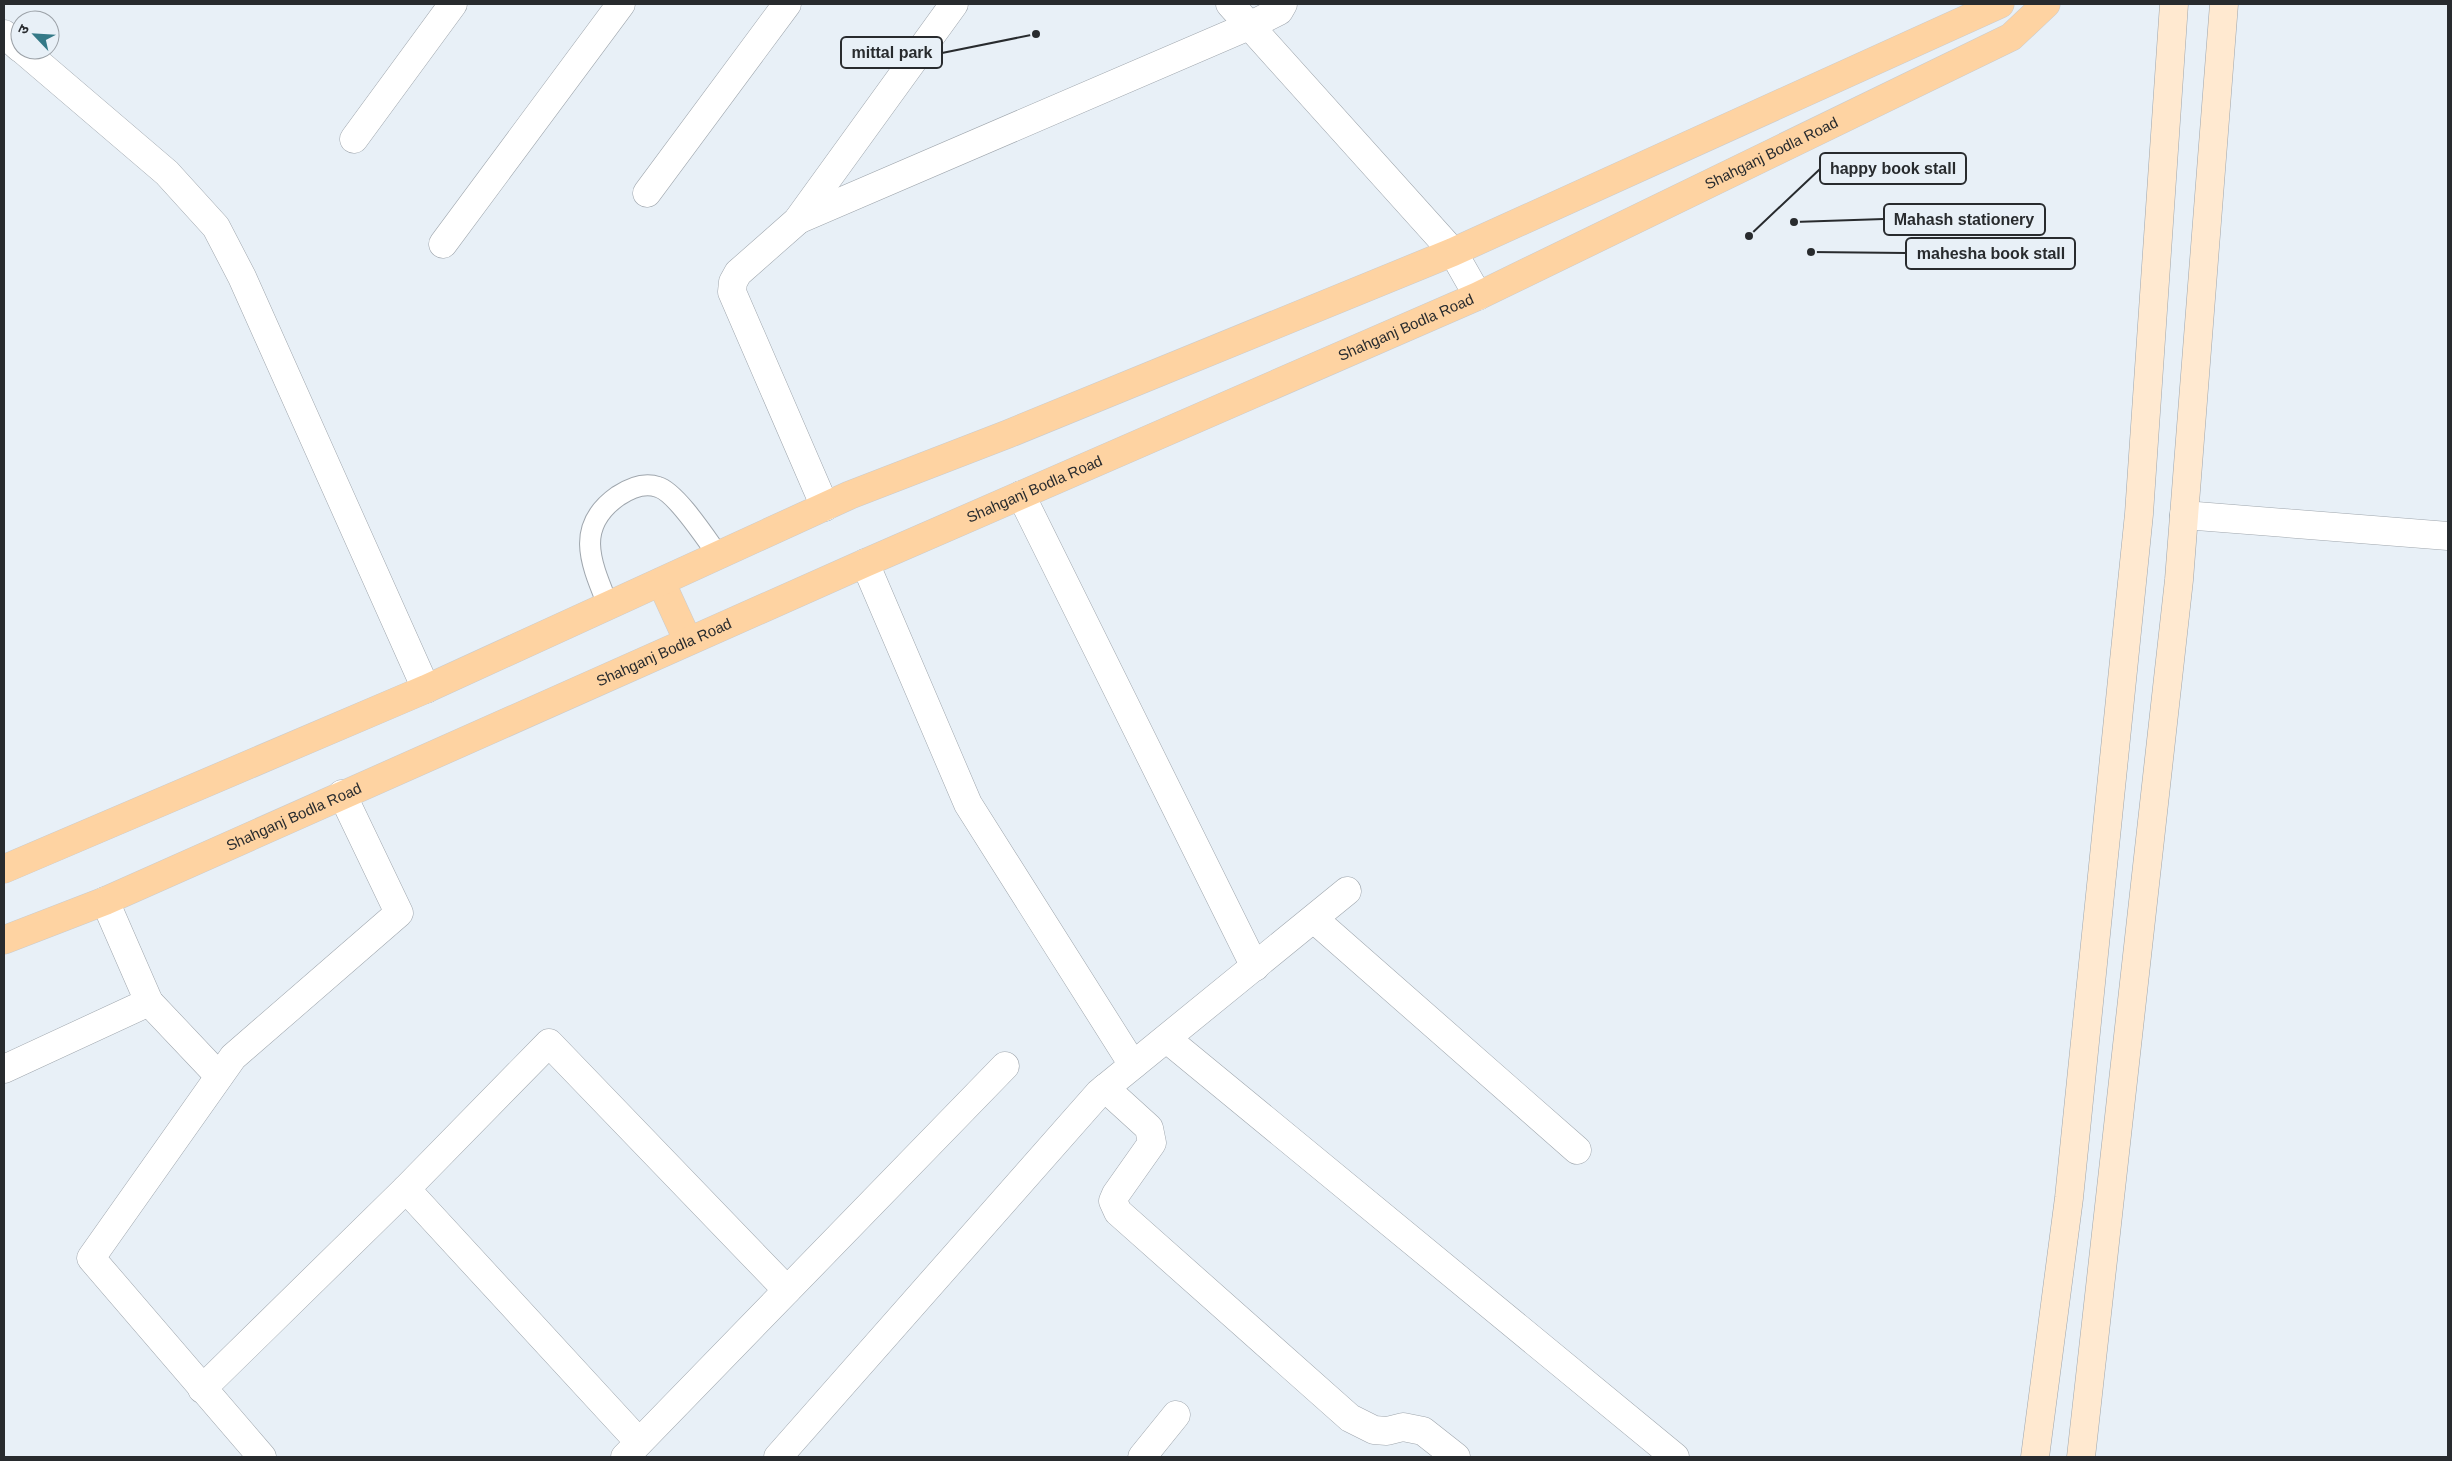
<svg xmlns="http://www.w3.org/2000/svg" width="2452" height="1461" font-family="Helvetica,'Noto Sans Devanagari',sans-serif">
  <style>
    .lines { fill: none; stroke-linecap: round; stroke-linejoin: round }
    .lane-casing { stroke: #9fa6ad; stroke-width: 22 }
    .street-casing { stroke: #9fa6ad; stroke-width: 29 }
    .secondary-casing { stroke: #9fa6ad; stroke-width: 29 }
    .primary-casing { stroke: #cbcccd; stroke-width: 29 }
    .lane { stroke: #fff; stroke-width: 20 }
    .street { stroke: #fff; stroke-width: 28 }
    .secondary { stroke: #ffe9d0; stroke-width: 28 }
    .primary { stroke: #fed3a2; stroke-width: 28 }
    .labels { text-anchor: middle; stroke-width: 5; stroke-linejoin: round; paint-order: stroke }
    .street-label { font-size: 15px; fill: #282b2e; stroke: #e8f0f7 }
    .leader { fill: none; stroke: #282b2e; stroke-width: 2 }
    .callout-dot { fill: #282b2e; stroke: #e8f0f7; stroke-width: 2 }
    .callout { fill: #e8f0f7; stroke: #282b2e; stroke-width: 2 }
    .callout-label { font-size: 16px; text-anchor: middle; font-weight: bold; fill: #282b2e }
  </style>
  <rect width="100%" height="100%" fill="#e8f0f7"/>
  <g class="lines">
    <!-- lane casing -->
    <g class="lane-casing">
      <path id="lane" d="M608 605C591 563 574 527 618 496 630 488 644 482 658 487 676 492 707 540 718 555"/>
    </g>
    <!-- street casing -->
    <g class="street-casing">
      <g id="street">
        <polyline points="1230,4 1453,252 1478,296"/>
        <polyline points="4,34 20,48"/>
        <polyline points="23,50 167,173 216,227 242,277 426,689"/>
        <polyline points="354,139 453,4"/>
        <polyline points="647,193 787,4"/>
        <polyline points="798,220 1249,26 1279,11 1283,4"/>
        <polyline points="443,244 621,4"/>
        <polyline points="1021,495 1255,967"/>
        <polyline points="825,507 732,292 733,282 738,273 797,221 954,4"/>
        <polyline points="2184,515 2448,536"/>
        <polyline points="865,563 968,804 1133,1065"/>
        <polyline points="105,901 149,1002 219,1076"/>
        <polyline points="1314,919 1577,1150"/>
        <polyline points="1167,1039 1675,1457"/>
        <polyline points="4,1069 149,1002"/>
        <polyline points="1105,1088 1149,1128 1152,1143 1116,1194 1113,1201 1118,1212 1350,1418 1374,1430 1387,1431 1403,1427 1423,1431 1456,1457"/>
        <polyline points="406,1189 639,1442"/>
        <polyline points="202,1389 406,1189 549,1043 787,1290"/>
        <polyline points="262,1457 91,1258 233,1057 399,913 342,794"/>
        <polyline points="625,1457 1005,1066"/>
        <polyline points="778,1457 1099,1093 1347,891"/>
        <polyline points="1142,1457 1176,1415"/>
      </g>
    </g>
    <!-- secondary casing -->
    <g class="secondary-casing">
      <g id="secondary">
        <polyline points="2035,1457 2069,1198 2139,514 2174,4"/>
        <polyline points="2081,1457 2179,580 2224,4"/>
      </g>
    </g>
    <!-- primary casing -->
    <g class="primary-casing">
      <g id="primary">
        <polyline points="661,582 688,641"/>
        <polyline points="4,869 426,689 850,495 1008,434 1453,252 2000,4"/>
        <path id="s1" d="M4 940 105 901 865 563 1478 296 2011 37 2046 4"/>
      </g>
    </g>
    <!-- lane -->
    <use href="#lane" class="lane"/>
    <!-- street -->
    <use href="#street" class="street"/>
    <!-- secondary -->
    <use href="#secondary" class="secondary"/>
    <!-- primary -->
    <use href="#primary" class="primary"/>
  </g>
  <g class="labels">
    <!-- street labels -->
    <g class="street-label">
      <text dy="5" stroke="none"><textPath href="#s1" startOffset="1935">Shahganj Bodla Road</textPath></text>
      <text dy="5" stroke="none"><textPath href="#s1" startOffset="1530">Shahganj Bodla Road</textPath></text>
      <text dy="5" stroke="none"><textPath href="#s1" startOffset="1125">Shahganj Bodla Road</textPath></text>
      <text dy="5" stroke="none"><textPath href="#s1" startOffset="720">Shahganj Bodla Road</textPath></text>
      <text dy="5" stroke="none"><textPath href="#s1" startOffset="315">Shahganj Bodla Road</textPath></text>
    </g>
  </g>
  <!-- callouts -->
  <path class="leader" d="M1036 34L942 53M1749 236L1820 169M1794 222L1884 219M1811 252L1906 253"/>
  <g class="callout-dot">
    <circle cx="1036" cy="34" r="5"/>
    <circle cx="1749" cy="236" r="5"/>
    <circle cx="1794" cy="222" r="5"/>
    <circle cx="1811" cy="252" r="5"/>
  </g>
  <g class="callout">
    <rect x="841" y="37" width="101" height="31" rx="5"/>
    <rect x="1820" y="153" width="146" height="31" rx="5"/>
    <rect x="1884" y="204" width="161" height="31" rx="5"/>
    <rect x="1906" y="238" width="169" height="31" rx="5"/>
  </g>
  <g class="callout-label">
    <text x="892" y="58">mittal park</text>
    <text x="1893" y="174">happy book stall</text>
    <text x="1964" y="225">Mahash stationery</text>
    <text x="1991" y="259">mahesha book stall</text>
  </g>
  <!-- border -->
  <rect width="2452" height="1461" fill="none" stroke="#282b2e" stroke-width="10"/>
  <!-- north arrow -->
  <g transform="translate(35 35) rotate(295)"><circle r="24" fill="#e8f0f7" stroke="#9ba1a7"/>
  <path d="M0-4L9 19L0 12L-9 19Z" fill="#347987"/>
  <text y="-8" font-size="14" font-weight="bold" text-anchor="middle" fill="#282b2e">उ</text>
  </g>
</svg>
